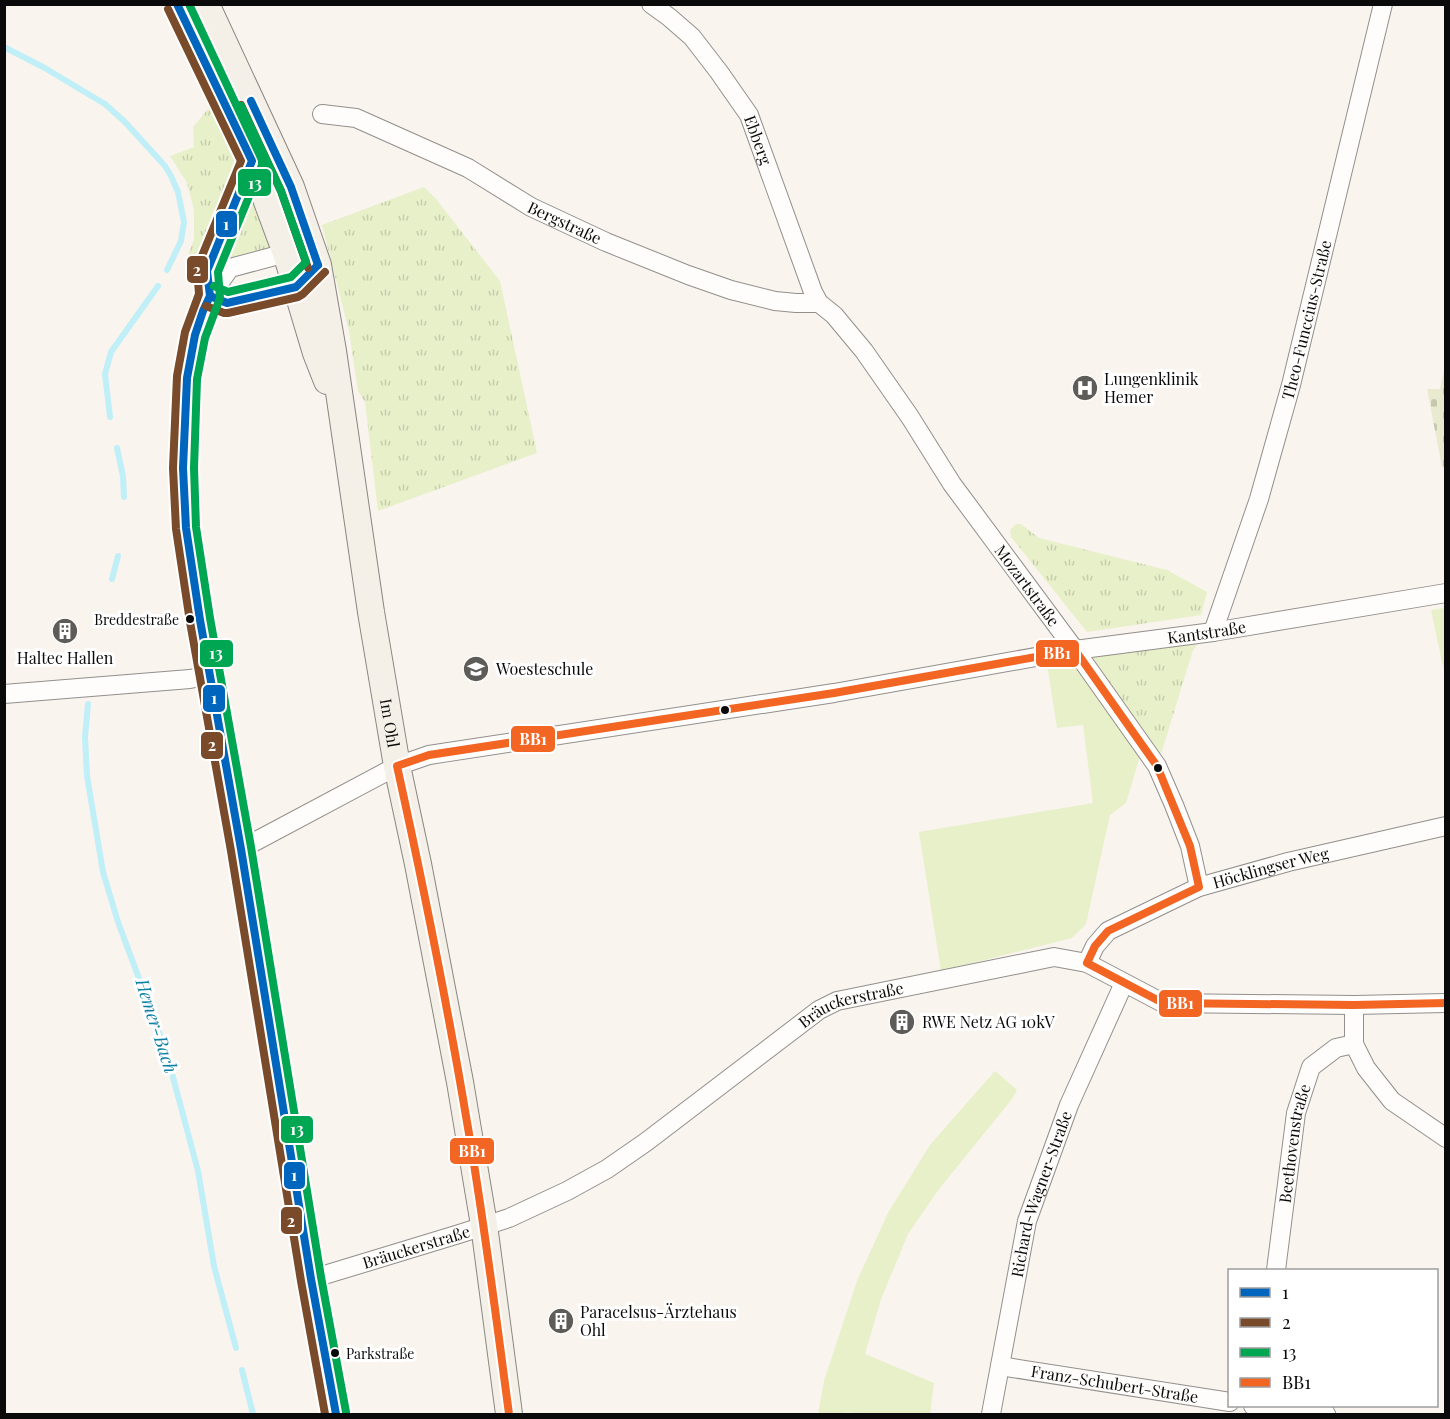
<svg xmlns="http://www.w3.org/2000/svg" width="1450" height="1419" font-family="'Playfair Display',serif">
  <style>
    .grass { fill: #e8f0ca }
    .cemetery { fill: url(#cemetery-stones) }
    .park { fill: url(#park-tufts) }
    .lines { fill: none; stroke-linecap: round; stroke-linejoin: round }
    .stream { stroke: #c0eff7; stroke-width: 6 }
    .street-casing { stroke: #928f8c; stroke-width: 20 }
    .secondary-casing { stroke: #888683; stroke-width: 28 }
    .street { stroke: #fefdfc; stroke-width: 18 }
    .secondary { stroke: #f4f0e7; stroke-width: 26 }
    .bus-1-casing { stroke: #fff; stroke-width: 12 }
    .bus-2-casing { stroke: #fff; stroke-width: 12 }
    .bus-3-casing { stroke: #fff; stroke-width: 12 }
    .bus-4-casing { stroke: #fff; stroke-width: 12 }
    .bus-1 { stroke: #0065bd; stroke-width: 8 }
    .bus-2 { stroke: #7a4b2a; stroke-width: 8 }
    .bus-3 { stroke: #00a651; stroke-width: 8 }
    .bus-4 { stroke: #f26522; stroke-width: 8 }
    .bus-dot { fill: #0a0a0a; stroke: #fff; stroke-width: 2 }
    .labels { text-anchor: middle; stroke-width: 6; stroke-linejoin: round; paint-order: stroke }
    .bus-label { font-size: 14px; fill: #0a0a0a; stroke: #fff; text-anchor: end }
    .street-label { font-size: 16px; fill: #0a0a0a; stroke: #fff }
    .poi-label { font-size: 16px; fill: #0a0a0a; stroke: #fff; text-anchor: start }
    .water-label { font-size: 18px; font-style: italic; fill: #0b80a4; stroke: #fff }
    .line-badge { stroke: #fff; stroke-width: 2 }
    .badge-label { font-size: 16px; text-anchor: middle; font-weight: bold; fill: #fff }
  </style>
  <defs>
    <pattern id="cemetery-stones" width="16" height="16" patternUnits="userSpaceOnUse" patternTransform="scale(1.5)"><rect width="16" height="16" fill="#e9ead0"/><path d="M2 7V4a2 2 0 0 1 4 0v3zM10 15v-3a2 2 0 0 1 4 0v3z" fill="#c6c7b1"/></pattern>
    <pattern id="park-tufts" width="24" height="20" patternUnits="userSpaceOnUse" patternTransform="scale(1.5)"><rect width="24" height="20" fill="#e8f0ca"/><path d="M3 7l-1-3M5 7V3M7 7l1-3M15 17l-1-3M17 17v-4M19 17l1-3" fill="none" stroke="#c6ccac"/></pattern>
  </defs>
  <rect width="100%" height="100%" fill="#f9f4ed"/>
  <!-- grass -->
  <g class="grass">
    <polygon points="1445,608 1446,608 1445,676 1431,610"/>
    <polygon points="1074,657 1140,756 1126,803 1110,815 1086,924 1072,938 941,971 919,832 1093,803 1083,725 1057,728 1047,664"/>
    <polygon points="995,1071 1017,1090 1012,1099 939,1189 908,1234 881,1299 865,1354 934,1383 930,1414 855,1414 847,1412 846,1414 818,1414 824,1381 857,1281 888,1213 930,1145"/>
  </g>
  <!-- cemetery -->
  <polygon class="cemetery" points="1445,365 1446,467 1442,467 1427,389 1440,389"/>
  <!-- park -->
  <g class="park">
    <polygon points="214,102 278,245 227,263 188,274 187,259 194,239 194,210 187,183 170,156 194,147 193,127"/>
    <polygon points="424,187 436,199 500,281 537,453 378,511 365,402 358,391 349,331 322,225"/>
    <polygon points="1016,524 1021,524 1039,538 1167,570 1207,592 1201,615 1087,632 1011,537 1010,530"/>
    <polygon points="1203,637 1193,650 1162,751 1157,758 1082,653"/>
  </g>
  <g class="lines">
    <!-- stream -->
    <g class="stream">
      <polyline points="4,47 43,67 105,104 125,122 165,166 171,176 178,192 184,222 181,241 167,270"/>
      <polyline points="110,417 105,374 111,352 158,286"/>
      <polyline points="117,448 123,476 124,497"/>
      <polyline points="112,579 118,556"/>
      <polyline points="88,704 85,737 87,776 103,872 118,922 166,1051 198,1171 214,1266 236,1348"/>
      <polyline points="242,1370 253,1414"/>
    </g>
    <!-- street casing -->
    <g class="street-casing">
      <g id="street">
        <path id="s1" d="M651 4 669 17 692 37 719 72 749 115 813 292 819 303 834 315 864 351 910 417 952 484 1075 650 1157 766 1174 805 1190 846 1199 887"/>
        <path id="s2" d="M322 114 356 118 468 168 531 207 606 242 688 275 731 290 775 301 796 303H819"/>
        <polyline points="210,296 227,303 296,287 318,265 286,253 230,268 210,296 203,311 195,335 187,378 183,468 186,528 200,620 241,849 311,1279 336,1414"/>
        <polyline points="210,296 207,271 252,161"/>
        <path id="s3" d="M1213 632 1259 499 1291 385 1383 4"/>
        <polyline points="4,694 190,679 210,675"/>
        <path id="s4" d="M241 849 397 766 429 755 834 693 1075 650 1213 632 1446 593"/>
        <path id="s5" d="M1087 963 1095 946 1108 931 1199 887 1288 862 1446 826"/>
        <polyline points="1354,1005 1354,1044 1366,1068 1392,1101 1446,1138"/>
        <path id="s6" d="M1276 1270 1296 1113 1311 1067 1336 1048 1354 1044"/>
        <path id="s7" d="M311 1279 459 1234 509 1218 567 1191 607 1169 646 1142 819 1010 837 1001 1054 957 1087 963 1163 1003 1354 1005 1446 1003"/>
        <path id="s8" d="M1000 1366 1230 1402"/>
        <polyline points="1253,1406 1326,1414"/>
        <path id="s9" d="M991 1414 1027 1221 1069 1105 1124 983"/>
      </g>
    </g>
    <!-- secondary casing -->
    <g class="secondary-casing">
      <g id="secondary">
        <polyline points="177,4 252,161 286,253 316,353 327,381"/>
        <path id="s10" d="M206 4 291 187 318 265 333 351 371 612 397 766 418 864 460 1082 484 1225 509 1414"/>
      </g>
    </g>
    <!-- street -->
    <use href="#street" class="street"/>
    <!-- secondary -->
    <use href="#secondary" class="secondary"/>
    <!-- bus-1 casing -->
    <g class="bus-1-casing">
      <g id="bus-1">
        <polyline points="177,4 252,161 207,271 210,296 203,311 195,335 187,378 183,468 186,528 200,620 241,849 311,1279 336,1414"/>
        <polyline points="251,101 291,187 318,265"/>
        <polyline points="210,296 227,303 296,287 318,265"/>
      </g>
    </g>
    <!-- bus-2 casing -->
    <g class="bus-2-casing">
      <g id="bus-2">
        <polyline points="168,9 241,161 197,268 199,294 185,332 177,376 173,468 176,529 190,622 231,851 301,1281 325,1414"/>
        <polyline points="241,105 281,191 308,268"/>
        <polyline points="206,306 224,313 228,313 298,297 303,294 325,272"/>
      </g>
    </g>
    <!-- bus-3 casing -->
    <g class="bus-3-casing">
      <g id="bus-3">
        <polyline points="189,4 262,160 262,165 218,272 220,298 205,338 197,379 194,468 196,527 210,618 251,847 321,1277 346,1412"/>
        <polyline points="214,286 228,292 291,277 306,262 281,191 241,106"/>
      </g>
    </g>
    <!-- bus-4 casing -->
    <g class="bus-4-casing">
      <path id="bus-4" d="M509 1414C496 1317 484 1219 467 1122 447 1003 423 884 397 766L429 755 834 693 1075 650 1157 766 1190 846 1199 887 1108 931 1095 946 1087 963 1163 1003 1354 1005 1446 1003"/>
    </g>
    <!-- bus-1 -->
    <use href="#bus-1" class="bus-1"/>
    <!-- bus-2 -->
    <use href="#bus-2" class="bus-2"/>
    <!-- bus-3 -->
    <use href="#bus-3" class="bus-3"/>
    <!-- bus-4 -->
    <use href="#bus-4" class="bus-4"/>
  </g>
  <!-- icons -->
  <defs>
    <g id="hospital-disc" transform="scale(1.35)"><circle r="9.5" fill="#5e5c59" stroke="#fff"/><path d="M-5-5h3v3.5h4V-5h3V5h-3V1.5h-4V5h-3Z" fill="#fff"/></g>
    <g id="building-disc" transform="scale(1.35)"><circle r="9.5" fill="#5e5c59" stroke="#fff"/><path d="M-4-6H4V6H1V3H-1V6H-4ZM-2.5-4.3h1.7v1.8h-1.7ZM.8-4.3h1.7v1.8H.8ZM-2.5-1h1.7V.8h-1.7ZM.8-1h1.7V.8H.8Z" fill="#fff"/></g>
    <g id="school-disc" transform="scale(1.35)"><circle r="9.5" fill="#5e5c59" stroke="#fff"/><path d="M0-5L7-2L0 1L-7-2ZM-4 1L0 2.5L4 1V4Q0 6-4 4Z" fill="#fff"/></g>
  </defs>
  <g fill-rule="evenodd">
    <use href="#hospital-disc" x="1085" y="388"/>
    <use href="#building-disc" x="65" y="631"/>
    <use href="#school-disc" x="476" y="669"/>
    <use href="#building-disc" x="902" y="1022"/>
    <use href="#building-disc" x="561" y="1321"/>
  </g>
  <!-- markers -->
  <g class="bus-dot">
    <circle cx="190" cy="619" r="5"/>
    <circle cx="725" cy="710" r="5"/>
    <circle cx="1158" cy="768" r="5"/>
    <circle cx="335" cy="1353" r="5"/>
  </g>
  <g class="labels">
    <!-- bus labels -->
    <g class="bus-label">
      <text x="179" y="625">Breddestraße</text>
      <text x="346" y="1359" text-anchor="start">Parkstraße</text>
    </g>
    <!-- street labels -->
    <g class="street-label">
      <text dy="6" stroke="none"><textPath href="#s1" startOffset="176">Ebberg</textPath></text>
      <text dy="6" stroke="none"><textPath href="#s2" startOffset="268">Bergstraße</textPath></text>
      <text dy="6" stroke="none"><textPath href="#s3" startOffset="326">Theo-Funccius-Straße</textPath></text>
      <text dy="6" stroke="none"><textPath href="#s1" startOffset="702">Mozartstraße</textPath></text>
      <text dy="6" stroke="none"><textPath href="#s4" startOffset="998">Kantstraße</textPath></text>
      <text dy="6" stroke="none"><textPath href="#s10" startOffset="748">Im Ohl</textPath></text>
      <text dy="6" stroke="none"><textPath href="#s5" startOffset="214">Höcklingser Weg</textPath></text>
      <text dy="6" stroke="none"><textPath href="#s7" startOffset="614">Bräuckerstraße</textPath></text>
      <text dy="6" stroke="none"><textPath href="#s6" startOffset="128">Beethovenstraße</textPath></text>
      <text dy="6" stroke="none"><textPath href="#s9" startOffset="226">Richard-Wagner-Straße</textPath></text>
      <text dy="6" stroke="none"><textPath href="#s7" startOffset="110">Bräuckerstraße</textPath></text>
      <text dy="6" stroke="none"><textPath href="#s8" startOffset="116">Franz-Schubert-Straße</textPath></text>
    </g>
    <!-- poi labels -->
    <g class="poi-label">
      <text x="1104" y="385">Lungenklinik<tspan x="1104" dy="18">Hemer</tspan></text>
      <text x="65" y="664" text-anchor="middle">Haltec Hallen</text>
      <text x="496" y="675">Woesteschule</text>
      <text x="922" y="1028">RWE Netz AG 10kV</text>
      <text x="580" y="1318">Paracelsus-Ärztehaus<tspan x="580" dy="18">Ohl</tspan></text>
    </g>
    <!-- water labels -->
    <g class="water-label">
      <text transform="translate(156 1026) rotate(72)" y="6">Hemer-Bach</text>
    </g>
  </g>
  <g class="line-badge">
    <rect x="237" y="168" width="35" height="29" rx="6" fill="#00a651"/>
    <rect x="215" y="210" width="23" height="28" rx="6" fill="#0065bd"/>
    <rect x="186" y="255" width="23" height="29" rx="6" fill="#7a4b2a"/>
    <rect x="1035" y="639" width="45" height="29" rx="6" fill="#f26522"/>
    <rect x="199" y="639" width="35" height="29" rx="6" fill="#00a651"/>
    <rect x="202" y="684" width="24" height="29" rx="6" fill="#0065bd"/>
    <rect x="510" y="725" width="46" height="28" rx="6" fill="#f26522"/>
    <rect x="200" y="731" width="24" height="29" rx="6" fill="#7a4b2a"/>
    <rect x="1158" y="989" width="45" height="29" rx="6" fill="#f26522"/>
    <rect x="280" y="1115" width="34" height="29" rx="6" fill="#00a651"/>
    <rect x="449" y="1137" width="46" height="28" rx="6" fill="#f26522"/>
    <rect x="283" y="1161" width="23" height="29" rx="6" fill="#0065bd"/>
    <rect x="280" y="1206" width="23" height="29" rx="6" fill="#7a4b2a"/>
  </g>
  <g class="badge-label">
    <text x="255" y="189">13</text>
    <text x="226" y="230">1</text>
    <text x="197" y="276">2</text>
    <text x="1057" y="659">BB1</text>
    <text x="216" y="659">13</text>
    <text x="214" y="704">1</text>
    <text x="533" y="745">BB1</text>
    <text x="212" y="751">2</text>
    <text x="1180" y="1009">BB1</text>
    <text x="297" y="1135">13</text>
    <text x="472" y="1157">BB1</text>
    <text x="294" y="1181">1</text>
    <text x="291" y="1227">2</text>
  </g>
  <!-- border -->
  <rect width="1450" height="1419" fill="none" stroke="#0a0a0a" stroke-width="12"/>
  <!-- legend -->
  <rect x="1228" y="1269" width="210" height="138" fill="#ffffff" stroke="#9d9d9d" stroke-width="1.5"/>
  <rect x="1240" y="1288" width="30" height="9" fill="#0065bd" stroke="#9d9d9d" stroke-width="1.5"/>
  <text x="1282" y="1299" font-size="18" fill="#0a0a0a">1</text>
  <rect x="1240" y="1318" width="30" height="9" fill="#7a4b2a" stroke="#9d9d9d" stroke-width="1.5"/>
  <text x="1282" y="1329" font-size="18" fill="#0a0a0a">2</text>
  <rect x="1240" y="1348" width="30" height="9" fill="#00a651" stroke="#9d9d9d" stroke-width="1.5"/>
  <text x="1282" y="1359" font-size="18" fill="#0a0a0a">13</text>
  <rect x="1240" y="1378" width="30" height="9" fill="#f26522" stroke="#9d9d9d" stroke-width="1.5"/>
  <text x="1282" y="1389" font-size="18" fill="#0a0a0a">BB1</text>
</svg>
